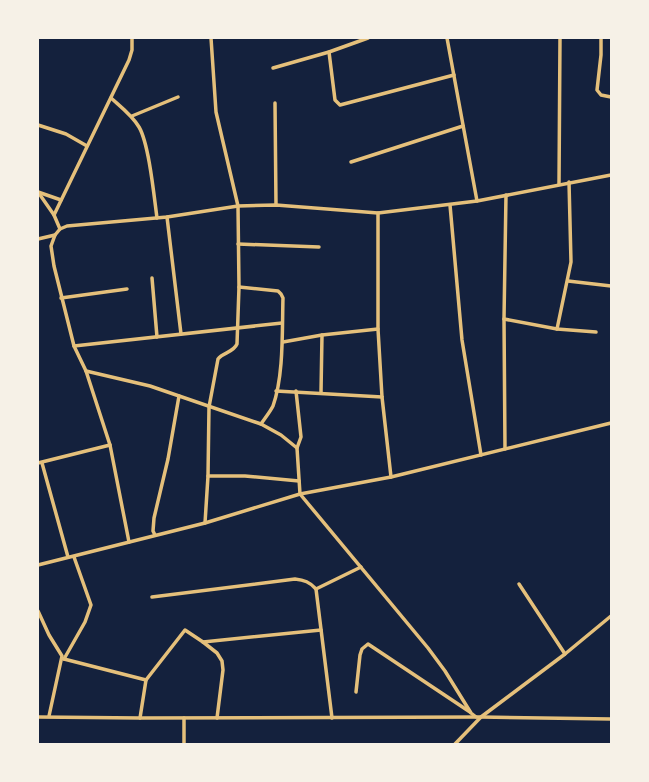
<svg xmlns="http://www.w3.org/2000/svg" width="649" height="782" font-family="Georgia,serif">
  <style>
    .lines { fill: none; stroke-linecap: round; stroke-linejoin: round }
    .minor { stroke: #e5c07b; stroke-width: 3.5 }
  </style>
  <rect width="100%" height="100%" fill="#14213d"/>
  <g class="lines">
    <!-- minor -->
    <g class="minor">
      <polyline points="447,38 477,201"/>
      <polyline points="601,38 601,55 597,90 601,95 611,97"/>
      <polyline points="329,52 335,100 340,105 454,75"/>
      <polyline points="273,68 329,52 368,38"/>
      <path d="M111 98C121 107 132 115 139 127 149 144 154 196 157 218"/>
      <polyline points="275,103 276,205"/>
      <polyline points="132,116 178,97"/>
      <polyline points="38,125 66,134 87,146"/>
      <polyline points="351,162 463,126"/>
      <polyline points="559,184 560,38"/>
      <polyline points="38,192 54,215"/>
      <polyline points="38,192 61,200"/>
      <polyline points="450,205 462,340 481,455"/>
      <polyline points="378,213 378,329 382,397 391,477"/>
      <polyline points="167,217 181,334"/>
      <polyline points="60,229 54,215 129,60 132,50 132,38"/>
      <polyline points="38,239 55,235"/>
      <polyline points="238,244 319,247"/>
      <polyline points="152,278 157,337"/>
      <polyline points="568,281 611,286"/>
      <path d="M239 287 278 291 281 294 283 298C282 330 284 375 273 406 270 412 265 418 261 424"/>
      <polyline points="61,298 127,289"/>
      <polyline points="504,319 557,329 596,332"/>
      <polyline points="557,329 571,262 569,182"/>
      <polyline points="283,342 322,335 378,329"/>
      <polyline points="74,346 282,323"/>
      <polyline points="86,371 150,386 261,424 281,435 297,448 300,494 428,648 445,671 471,713 476,717"/>
      <polyline points="276,391 382,397"/>
      <polyline points="296,391 301,437 297,448"/>
      <polyline points="321,392 322,335"/>
      <polyline points="505,449 504,319 506,195"/>
      <polyline points="38,463 110,445"/>
      <polyline points="42,463 68,557"/>
      <polyline points="208,476 245,476 299,481"/>
      <path d="M205 523 208 476 209 407 218 359C223 352 233 353 237 344L239 287 238 206 216 112 211 38"/>
      <polyline points="155,535 153,531 154,518 168,459 179,396"/>
      <polyline points="129,542 110,445 86,371 74,346 54,266 51,246 55,235 60,229 67,226 167,217 238,206 276,205 378,213 477,201 611,175"/>
      <polyline points="38,565 205,523 300,494 391,477 611,423"/>
      <polyline points="519,584 565,654"/>
      <polyline points="316,589 361,567"/>
      <path d="M152 597 295 579C304 580 310 582 316 589L332 718"/>
      <polyline points="38,611 49,635 62,656 49,716"/>
      <polyline points="203,642 321,630"/>
      <polyline points="64,659 85,622 91,605 74,557"/>
      <polyline points="64,659 146,680"/>
      <polyline points="356,692 360,655 362,649 368,644 470,712"/>
      <polyline points="38,717 140,718 481,717 611,719"/>
      <polyline points="140,718 146,680 185,630 203,642 217,653 222,661 223,670 217,718"/>
      <polyline points="184,744 184,718"/>
      <polyline points="455,744 481,717 565,654 611,616"/>
    </g>
  </g>
  <!-- border -->
  <rect width="649" height="782" fill="none" stroke="#f6f1e7" stroke-width="78"/>
</svg>
